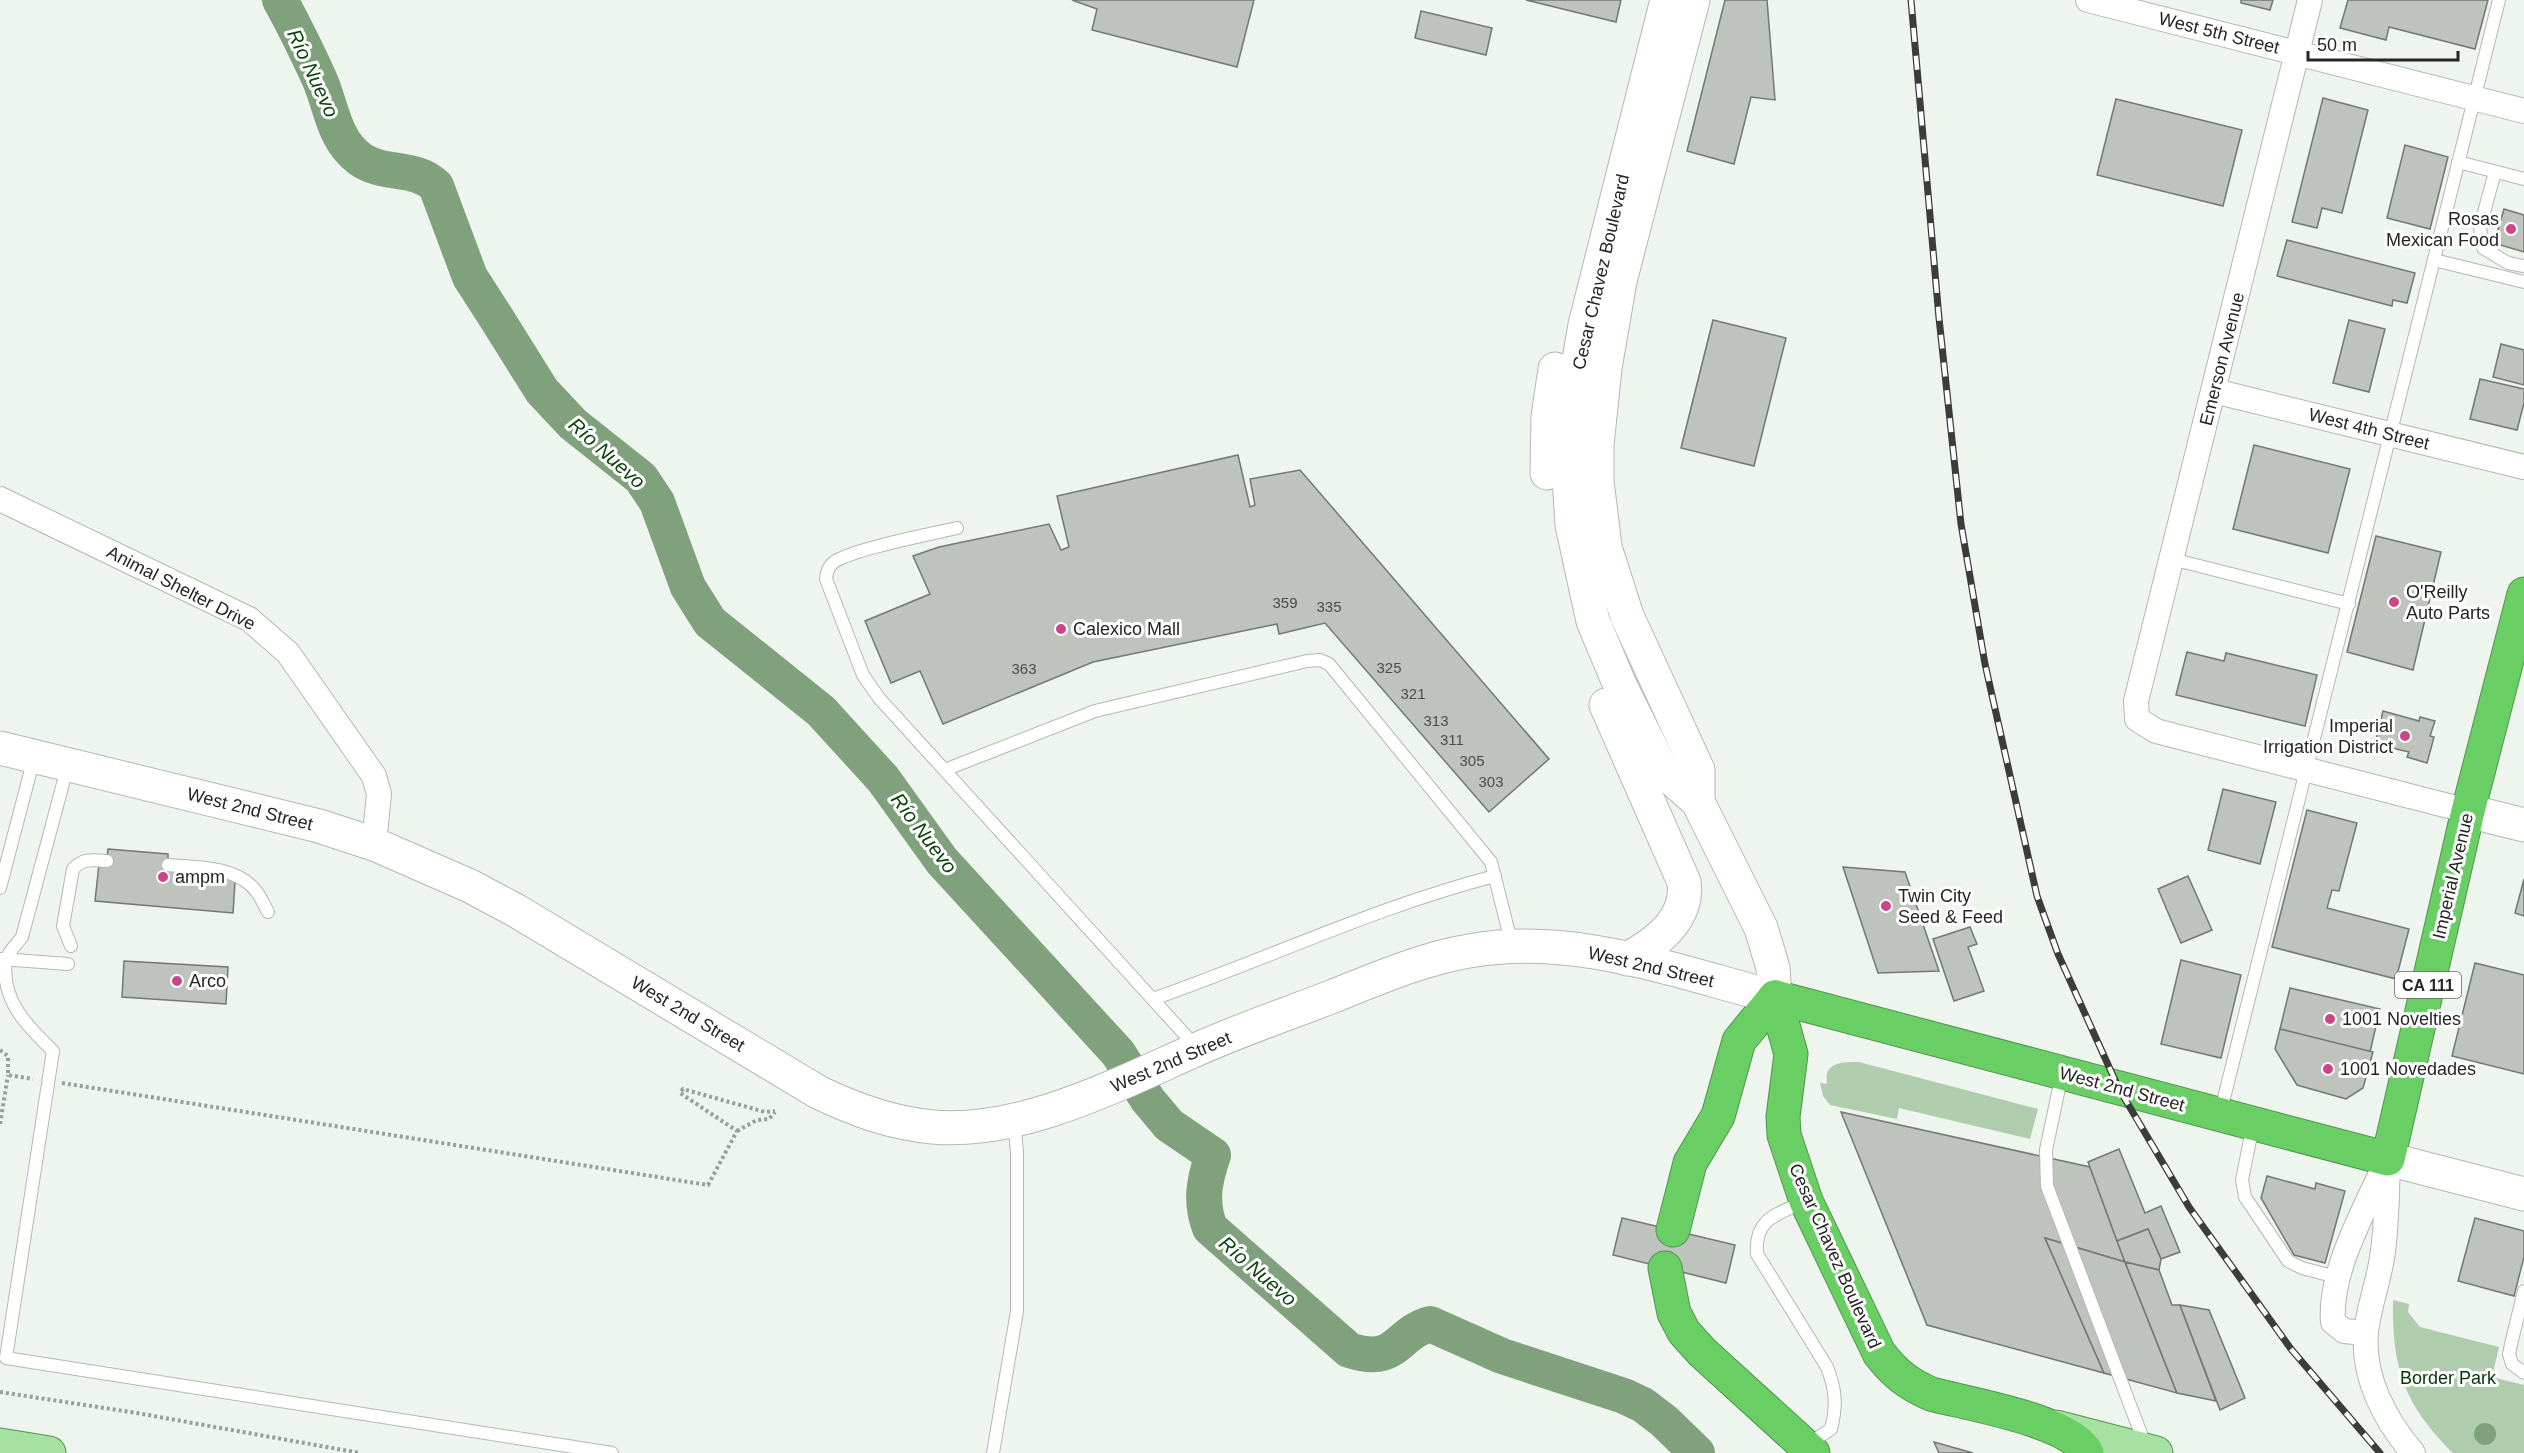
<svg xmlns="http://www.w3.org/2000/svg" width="2524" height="1453" font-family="Helvetica,sans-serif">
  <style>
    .green { fill: #afcdad }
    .water { fill: #7fa27c }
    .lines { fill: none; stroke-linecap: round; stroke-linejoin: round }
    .river { stroke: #7fa27c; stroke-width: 36 }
    .building { fill: #bec3bd; stroke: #737873; stroke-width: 1.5 }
    .lane-casing { stroke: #b3b8b2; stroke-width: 14 }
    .street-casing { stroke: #b3b8b2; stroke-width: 26 }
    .secondary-casing { stroke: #b3b8b2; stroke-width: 35 }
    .primary-casing { stroke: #51944e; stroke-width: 35 }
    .highway-casing { stroke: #51944e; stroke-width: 35 }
    .path { stroke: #9a9e9a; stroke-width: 4; stroke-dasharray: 3 3; stroke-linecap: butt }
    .lane { stroke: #fff; stroke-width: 12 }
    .street { stroke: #fff; stroke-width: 24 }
    .secondary { stroke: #fff; stroke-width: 33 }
    .primary { stroke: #a5e2a2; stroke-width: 33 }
    .highway { stroke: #69cf64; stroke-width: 33 }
    .rail-casing { stroke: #3b3d3b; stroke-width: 7 }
    .rail { stroke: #fff; stroke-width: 4.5; stroke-dasharray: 14; stroke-linecap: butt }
    .poi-dot { fill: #cb4688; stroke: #fff; stroke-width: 2 }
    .labels { text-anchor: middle; stroke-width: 6; stroke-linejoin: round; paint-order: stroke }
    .number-label { font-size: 15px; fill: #4b4d4a }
    .shield { fill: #fff; stroke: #666766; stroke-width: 1.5 }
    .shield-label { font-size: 16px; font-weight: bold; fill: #252624 }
    .street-label { font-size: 18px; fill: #252624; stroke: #fff }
    .poi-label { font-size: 18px; fill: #252624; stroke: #fff; text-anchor: start }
    .park-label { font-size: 18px; fill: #003601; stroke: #fff }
    .water-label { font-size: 20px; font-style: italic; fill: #0e420e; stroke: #fff }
  </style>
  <rect width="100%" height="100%" fill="#eef4ee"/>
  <!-- green -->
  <g class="green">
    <path d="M1859 1062 2038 1109 2030 1139 1899 1108 1897 1119 1830 1105 1823 1096 1820 1083 1827 1084C1827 1080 1826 1077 1827 1074 1830 1061 1849 1062 1859 1062Z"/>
    <path d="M2393 1300 2409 1304 2408 1312 2420 1327 2499 1347 2492 1377 2524 1385V1453H2453C2404 1404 2392 1369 2393 1300Z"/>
  </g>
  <!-- water -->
  <circle class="water" cx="2485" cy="1434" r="11"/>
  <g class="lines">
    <!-- river -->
    <path class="river" d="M280 0C294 25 307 52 319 78 332 107 333 139 360 159 384 176 414 165 436 186L470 277 497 319 542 391 573 424 641 478 657 502 688 587 710 622 821 711 883 779 942 861 1118 1053 1148 1100 1169 1125 1213 1155C1204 1181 1200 1202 1210 1228L1349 1350C1398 1366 1395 1334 1430 1324L1502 1356 1624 1396 1643 1405 1664 1421 1697 1453"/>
  </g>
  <!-- building -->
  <g class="building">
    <polygon points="1072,0 1254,0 1237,67 1092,30 1097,9"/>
    <polygon points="1526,0 1621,0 1616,22"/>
    <polygon points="1725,0 1767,0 1775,100 1751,97 1734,164 1687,151"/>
    <polygon points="2241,0 2273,0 2270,10 2241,3"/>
    <polygon points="2348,0 2488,0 2475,49 2389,27 2386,40 2340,28"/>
    <polygon points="1421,11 1492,28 1486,55 1415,38"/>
    <polygon points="2323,98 2368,110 2342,213 2322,208 2317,228 2292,222"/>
    <polygon points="2116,99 2242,130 2223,206 2097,175"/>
    <polygon points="2405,145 2448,157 2430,229 2387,218"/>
    <polygon points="2504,209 2524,215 2524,252 2494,243"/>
    <polygon points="2287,240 2415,273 2407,303 2393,300 2392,306 2277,276"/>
    <polygon points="1713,320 1786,338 1754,466 1681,448"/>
    <polygon points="2349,320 2385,329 2369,392 2333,383"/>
    <polygon points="2501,344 2524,350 2524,385 2493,377"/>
    <polygon points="2480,379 2524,389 2524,403 2517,430 2470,419"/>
    <polygon points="2254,445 2350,469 2328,553 2233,529"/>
    <polygon points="1238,455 1250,507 1255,505 1250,479 1300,470 1549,759 1489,812 1325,623 1279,634 1277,624 1093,662 943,724 920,671 891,683 865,621 930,594 913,556 939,547 1049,524 1061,550 1069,547 1057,496"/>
    <polygon points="2376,536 2441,552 2413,670 2347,652"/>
    <polygon points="2187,652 2224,661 2226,653 2317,675 2305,726 2176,695"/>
    <polygon points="2383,711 2419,721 2420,717 2435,721 2430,736 2434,737 2427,763 2407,757 2409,752 2375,744"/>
    <polygon points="2223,789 2276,802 2260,864 2208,850"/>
    <polygon points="2307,810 2357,823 2339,891 2332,890 2327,908 2409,929 2396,979 2272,947"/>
    <polygon points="108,849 168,854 168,869 222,872 235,882 233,913 95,901 99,864 106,865"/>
    <polygon points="1843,867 1905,872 1939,971 1878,973"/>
    <polygon points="2188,876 2212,930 2181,943 2158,889"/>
    <polygon points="2524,879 2524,916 2515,913"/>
    <polygon points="1970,927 1977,944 1968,947 1984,991 1954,1001 1933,939"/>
    <polygon points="2181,960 2241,975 2221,1058 2161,1044"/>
    <polygon points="124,961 228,967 226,1004 122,997"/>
    <polygon points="2475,963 2524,975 2524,1074 2452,1056"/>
    <polygon points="2290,988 2380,1009 2370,1052 2280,1029"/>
    <polygon points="2280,1029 2373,1052 2363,1088 2346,1099 2297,1085 2275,1049"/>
    <polygon points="1841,1112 2090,1167 2125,1262 2045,1238 2104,1373 1927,1325"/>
    <polygon points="2119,1149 2145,1213 2161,1206 2180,1252 2161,1259 2148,1229 2117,1241 2088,1162"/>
    <polygon points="2267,1176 2315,1189 2316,1183 2345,1191 2325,1263 2294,1255 2261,1198"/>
    <polygon points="1622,1218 1735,1245 1726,1283 1613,1255"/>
    <polygon points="2475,1218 2524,1231 2524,1257 2514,1296 2458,1281"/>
    <polygon points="2148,1229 2161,1259 2159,1270 2125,1262 2117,1241"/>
    <polygon points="2045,1238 2125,1262 2177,1393 2104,1373"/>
    <polygon points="2125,1262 2159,1270 2172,1305 2180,1305 2216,1401 2177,1393"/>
    <polygon points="2180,1305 2209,1310 2245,1398 2220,1410"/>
    <polygon points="1934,1442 1973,1453 1939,1453"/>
  </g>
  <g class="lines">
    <!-- lane casing -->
    <g class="lane-casing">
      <g id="lane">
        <polyline points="2458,162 2524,179"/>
        <polyline points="2495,172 2480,227 2483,248 2508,263 2524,266"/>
        <polyline points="2434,260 2524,282"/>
        <path d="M957 528C932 534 852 549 834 562 828 567 827 571 826 579L863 675 879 698 1197 1048"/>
        <polyline points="2172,559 2349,604"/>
        <path d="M68 765 22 937C17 944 8 952 6 960 0 1000 28 1027 53 1051L6 1358 612 1453"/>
        <polyline points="947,769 1095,711 1307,661 1320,660 1329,664 1491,862 1512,945"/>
        <path d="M168 865C196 867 237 866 256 891 261 897 264 905 268 912"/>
        <polyline points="0,888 34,758"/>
        <path d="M71 946 63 926 73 869C83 858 93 860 107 861"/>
        <polyline points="1,959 68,964"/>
        <path d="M1153 999C1267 959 1378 906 1495 876"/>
        <polyline points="2062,1074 2046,1150 2047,1186 2146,1447"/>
        <polyline points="2220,1114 2499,0"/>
        <polyline points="2253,1125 2242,1180 2245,1197 2288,1261 2302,1268 2340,1278"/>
        <path d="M1806 1201C1778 1214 1754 1218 1757 1254L1827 1367C1836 1390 1837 1406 1831 1429L1807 1445"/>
        <polyline points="2524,1291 2512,1340 2509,1354 2512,1364 2524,1373"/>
        <polyline points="993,1453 1017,1311 1017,1152 1014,1121"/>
      </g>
    </g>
    <!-- street casing -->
    <g class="street-casing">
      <g id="street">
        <polyline points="2088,0 2524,111"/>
        <polyline points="2310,0 2136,701 2137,719 2156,731 2468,811"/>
        <polyline points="2214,391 2524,467"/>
        <polyline points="0,499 249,619 288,653 374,776 379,794 374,844"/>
        <path d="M2388 1159C2387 1189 2387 1221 2383 1251 2380 1278 2369 1305 2366 1332 2362 1377 2385 1420 2413 1453"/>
        <path d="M2366 1333 2344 1331 2333 1322C2329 1273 2363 1213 2383 1169"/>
      </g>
    </g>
    <!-- secondary casing -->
    <g class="secondary-casing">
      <g id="secondary">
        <polyline points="1693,0 1620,281 1605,368 1597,445 1597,481 1605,547 1627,616 1698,770 1698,802"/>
        <polyline points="1547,473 1548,417 1555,369"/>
        <path d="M1606 705 1684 882C1689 919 1657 943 1627 959"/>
        <path d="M0 748 319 826 374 844 470 886 515 910 818 1092C855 1110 891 1123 933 1127 1022 1135 1120 1083 1200 1048 1243 1029 1287 1014 1331 997 1376 979 1422 959 1469 951 1572 932 1677 972 1775 997L1773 968 1761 928 1698 802 1662 770 1619 683 1593 621 1572 525 1568 461 1573 394 1585 325 1667 0"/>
        <polyline points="2468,811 2524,825"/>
        <polyline points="2388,1159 2524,1194"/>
      </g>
    </g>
    <!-- primary casing -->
    <g class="primary-casing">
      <g id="primary">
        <polyline points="2056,1427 2156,1453"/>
        <polyline points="0,1445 49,1453"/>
      </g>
    </g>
    <!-- highway casing -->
    <g class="highway-casing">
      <g id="highway">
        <polyline points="1775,997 2388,1159 2468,811 2524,594"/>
        <path d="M1775 997 1791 1054 1783 1117 1784 1135 1806 1201 1879 1353C1894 1373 1908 1384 1931 1394 1968 1404 2070 1420 2087 1453"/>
        <polyline points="1673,1230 1690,1163 1718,1116 1739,1041 1775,997"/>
        <polyline points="1665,1268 1674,1313 1684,1332 1702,1352 1813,1453"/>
      </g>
    </g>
    <!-- path -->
    <g class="path">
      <polyline points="0,1050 8,1056 8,1075 33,1079"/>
      <polyline points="62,1083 708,1185 737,1131 680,1093 683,1089 765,1112 775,1111"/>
      <polyline points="0,1124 8,1075"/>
      <polyline points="737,1131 757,1120 769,1119 775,1112"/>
      <polyline points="0,1392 137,1413 360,1453"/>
    </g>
    <!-- lane -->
    <use href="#lane" class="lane"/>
    <!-- street -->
    <use href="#street" class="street"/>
    <!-- secondary -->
    <use href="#secondary" class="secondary"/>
    <!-- primary -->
    <use href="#primary" class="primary"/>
    <!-- highway -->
    <use href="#highway" class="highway"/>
    <!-- rail casing -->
    <g class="rail-casing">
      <polyline id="rail" points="1911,0 1939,318 1961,524 1985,664 2037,896 2058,954 2119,1089 2189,1207 2291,1349 2380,1453"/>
    </g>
    <!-- rail -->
    <use href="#rail" class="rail"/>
  </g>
  <!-- markers -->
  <g class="poi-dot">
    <circle cx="2511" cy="229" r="6"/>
    <circle cx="2394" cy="602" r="6"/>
    <circle cx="1061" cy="629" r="6"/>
    <circle cx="2405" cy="736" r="6"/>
    <circle cx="163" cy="877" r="6"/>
    <circle cx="1886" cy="906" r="6"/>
    <circle cx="177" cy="981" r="6"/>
    <circle cx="2330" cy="1019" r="6"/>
    <circle cx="2328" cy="1069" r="6"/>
  </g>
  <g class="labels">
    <!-- number labels -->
    <g class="number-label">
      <text x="1285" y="608">359</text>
      <text x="1329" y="612">335</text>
      <text x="1389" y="673">325</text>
      <text x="1024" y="674">363</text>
      <text x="1413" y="699">321</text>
      <text x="1436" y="726">313</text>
      <text x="1452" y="745">311</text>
      <text x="1472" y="766">305</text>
      <text x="1491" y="787">303</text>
    </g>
    <!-- shield labels -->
    <rect class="shield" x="2395" y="972" width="66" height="26" rx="4.5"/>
    <g class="shield-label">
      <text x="2428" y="991">CA 111</text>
    </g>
    <!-- street labels -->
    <g class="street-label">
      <text transform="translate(2219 33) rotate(14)" y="6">West 5th Street</text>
      <text transform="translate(1601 272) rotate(-77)" y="6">Cesar Chavez Boulevard</text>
      <text transform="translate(2222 359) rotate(-76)" y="6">Emerson Avenue</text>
      <text transform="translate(2369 429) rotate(14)" y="6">West 4th Street</text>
      <text transform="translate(181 588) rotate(27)" y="6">Animal Shelter Drive</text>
      <text transform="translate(250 809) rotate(14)" y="6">West 2nd Street</text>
      <text transform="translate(2453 876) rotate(-77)" y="6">Imperial Avenue</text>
      <text transform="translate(1651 967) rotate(13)" y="6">West 2nd Street</text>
      <text transform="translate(688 1014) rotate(31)" y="6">West 2nd Street</text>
      <text transform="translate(1171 1062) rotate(-23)" y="6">West 2nd Street</text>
      <text transform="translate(2122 1089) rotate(15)" y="6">West 2nd Street</text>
      <text transform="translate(1835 1256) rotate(66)" y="6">Cesar Chavez Boulevard</text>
    </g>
    <!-- poi labels -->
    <g class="poi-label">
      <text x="2499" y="225" text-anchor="end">Rosas<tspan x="2499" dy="21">Mexican Food</tspan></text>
      <text x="2406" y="598">O'Reilly<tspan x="2406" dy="21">Auto Parts</tspan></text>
      <text x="1073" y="635">Calexico Mall</text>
      <text x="2393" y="732" text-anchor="end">Imperial<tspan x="2393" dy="21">Irrigation District</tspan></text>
      <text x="175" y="883">ampm</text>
      <text x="1898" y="902">Twin City<tspan x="1898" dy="21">Seed &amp; Feed</tspan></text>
      <text x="189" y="987">Arco</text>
      <text x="2342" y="1025">1001 Novelties</text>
      <text x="2340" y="1075">1001 Novedades</text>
    </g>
    <!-- park labels -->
    <g class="park-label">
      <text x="2448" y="1384">Border Park</text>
    </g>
    <!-- water labels -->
    <g class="water-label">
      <text transform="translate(313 73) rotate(65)" y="7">Río Nuevo</text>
      <text transform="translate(607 453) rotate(42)" y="7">Río Nuevo</text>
      <text transform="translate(924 833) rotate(53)" y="7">Río Nuevo</text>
      <text transform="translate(1258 1271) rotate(41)" y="7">Río Nuevo</text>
    </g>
  </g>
  <!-- scale -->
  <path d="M2308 51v9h150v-9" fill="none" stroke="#252624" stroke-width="3"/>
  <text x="2317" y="51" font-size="18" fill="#252624" stroke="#ffffff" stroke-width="4.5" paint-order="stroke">50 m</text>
</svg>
